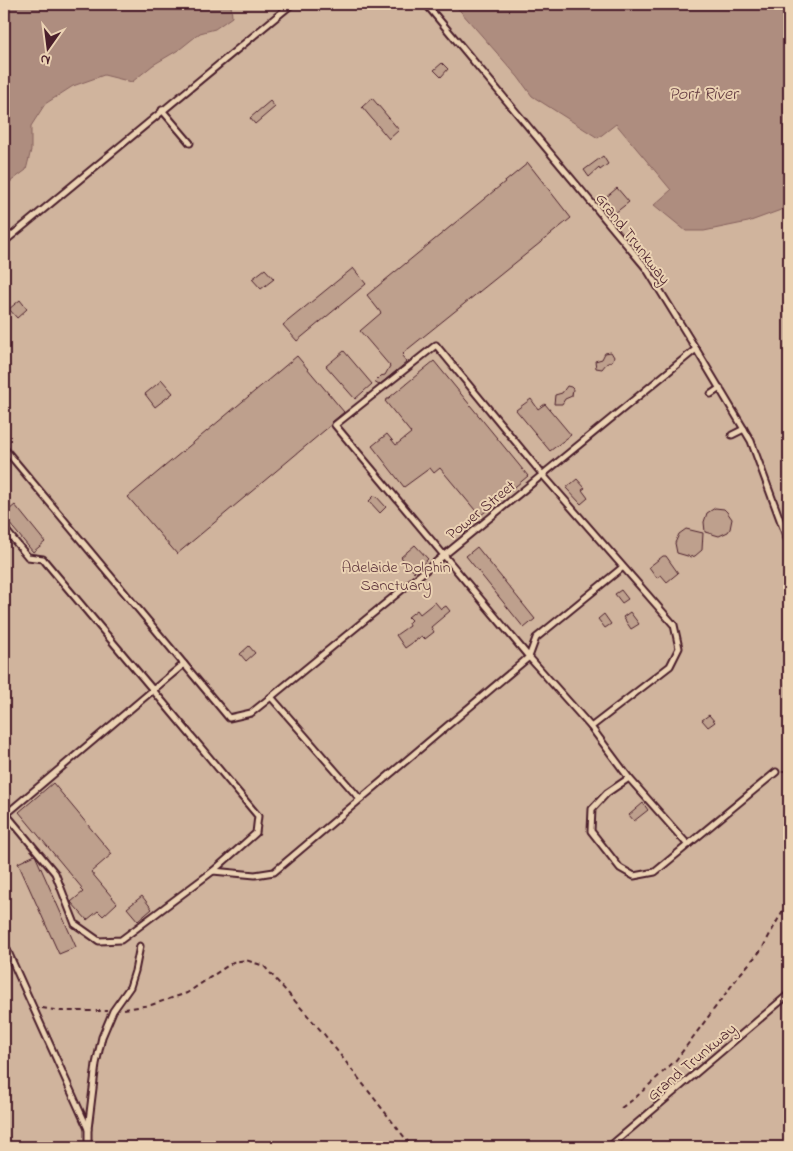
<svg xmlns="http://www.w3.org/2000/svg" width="793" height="1151" font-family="'Indie Flower',sans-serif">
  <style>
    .green { fill: #d0b49d; stroke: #8d6a64 }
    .water { fill: #ae8d7f; stroke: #86615d }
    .building { fill: #bea08d; stroke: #4a1f2b }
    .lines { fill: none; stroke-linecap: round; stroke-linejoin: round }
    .service-casing { stroke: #4a1f2b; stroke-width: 9 }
    .path { stroke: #4a1f2b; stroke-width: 2; stroke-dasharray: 5 4; stroke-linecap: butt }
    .service { stroke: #ebd2b3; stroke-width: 5 }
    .labels { text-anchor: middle; stroke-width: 4; stroke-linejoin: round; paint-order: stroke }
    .street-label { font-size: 16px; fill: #4a1f2b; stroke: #ebd2b3 }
    .park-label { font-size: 16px; fill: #5e353c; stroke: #ebd2b3 }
    .water-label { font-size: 18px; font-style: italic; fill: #633a40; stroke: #ebd2b3 }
  </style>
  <rect width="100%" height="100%" fill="#ebd2b3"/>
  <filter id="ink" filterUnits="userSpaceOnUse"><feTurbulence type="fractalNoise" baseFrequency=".02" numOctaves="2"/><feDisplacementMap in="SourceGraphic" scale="10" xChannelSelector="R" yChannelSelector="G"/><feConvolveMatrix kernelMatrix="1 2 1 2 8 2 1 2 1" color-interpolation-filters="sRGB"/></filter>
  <g filter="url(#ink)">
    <!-- green -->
    <rect class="green" x="4" y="4" width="785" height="1143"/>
    <!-- water -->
    <g class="water">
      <polygon points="4,4 231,4 232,17 215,29 200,33 180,49 153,65 132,82 104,75 73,86 45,104 31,126 31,150 26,170 6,185 4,185"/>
      <polygon points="454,4 789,4 789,207 748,222 704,231 686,231 654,205 671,190 616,124 598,138 532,96 518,77"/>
    </g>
    <!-- building -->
    <g class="building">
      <polygon points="442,63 448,69 441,77 434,70"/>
      <polygon points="372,98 399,130 389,139 362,107"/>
      <polygon points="270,101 275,107 255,124 250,118"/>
      <polygon points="603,156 608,164 600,170 599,168 589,177 584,170"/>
      <polygon points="528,163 571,218 403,353 404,354 402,356 407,362 379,385 374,382 380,376 385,375 390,366 360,331 381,313 367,295"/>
      <polygon points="617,188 629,202 615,213 604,199"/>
      <polygon points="353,268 366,284 297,341 283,325"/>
      <polygon points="265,269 274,279 261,289 252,279"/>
      <polygon points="20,300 27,309 17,318 9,309"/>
      <polygon points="344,351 372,384 355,399 326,366"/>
      <polygon points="611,352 614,357 612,361 606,364 602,369 596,368 595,361 602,359 605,353"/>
      <polygon points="297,356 344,412 332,422 331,425 177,554 128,497"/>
      <polygon points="434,361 528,476 480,516 440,468 434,473 430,468 404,487 372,446 387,434 396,445 411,433 385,401"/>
      <polygon points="162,380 173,393 155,407 145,394"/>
      <polygon points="567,386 571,387 573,389 572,396 565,399 562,404 554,404 555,395 562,393"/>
      <polygon points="531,399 538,409 545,404 571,435 550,451 516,410"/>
      <polygon points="577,479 585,488 582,490 588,498 581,504 566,488"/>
      <polygon points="375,495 386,507 380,513 369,501"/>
      <polygon points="15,505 45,542 33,552 4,517 4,514"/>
      <polygon points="715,508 724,509 727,512 732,519 730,529 728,532 719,536 705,532 704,522 707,513"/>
      <polygon points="686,529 703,533 702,550 695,556 691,557 677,553 675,543 679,534"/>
      <polygon points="415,545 428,559 414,572 401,557"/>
      <polygon points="477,547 535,619 524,628 466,556"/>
      <polygon points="663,556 666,556 678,573 667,582 661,575 657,578 649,567"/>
      <polygon points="621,590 628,599 622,603 615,594"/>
      <polygon points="435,602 441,609 446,606 450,611 431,627 434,632 425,639 422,636 405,648 396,635 409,626 408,623 411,620 408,617 417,610 420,614"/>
      <polygon points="630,612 639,624 631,629 623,617"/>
      <polygon points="604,614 611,624 605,628 598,619"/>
      <polygon points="249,646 255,653 246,661 240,654"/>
      <polygon points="709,715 715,722 708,727 702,720"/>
      <polygon points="53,783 112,854 91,872 117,903 103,916 98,911 87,920 71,902 83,892 80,889 82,888 19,812"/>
      <polygon points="643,803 648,810 634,821 629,815"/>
      <polygon points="35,855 76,947 59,954 18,863"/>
      <polygon points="142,896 152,909 138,921 127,908"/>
    </g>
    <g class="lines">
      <!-- service casing -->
      <g class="service-casing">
        <g id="service">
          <polyline points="426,4 646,268 696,349 751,441 789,544"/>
          <polyline points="162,110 190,143"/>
          <polyline points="4,242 292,4"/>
          <polyline points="711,394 720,388"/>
          <polyline points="732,435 744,429"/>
          <polyline points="4,448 229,718 251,713 271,697 696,349"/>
          <polyline points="4,528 28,557 43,559 153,690 184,664"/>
          <polyline points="271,697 359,798"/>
          <polyline points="591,727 670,666 679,648 674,625 542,474 436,345 335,425 529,657 536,638 623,567"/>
          <polyline points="6,814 55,873 75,924 99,941 121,940 213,871 255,875 274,872 529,657 591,727 629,778"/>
          <polyline points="4,816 153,690 258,816 256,833 213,871"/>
          <polyline points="688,845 629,778 607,793 592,809 591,831 620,868 634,876 655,872 776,772"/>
          <polyline points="4,943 88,1129"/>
          <polyline points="88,1147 88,1129 96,1064 102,1037 113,1011 130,987 135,971 140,946"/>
          <polyline points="609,1147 789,994"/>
        </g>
      </g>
      <!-- path -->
      <g class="path">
        <polyline points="782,771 789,771"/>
        <polyline points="42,1008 60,1011 107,1011"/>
        <polyline points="124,1009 151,1005 187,993 233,962 246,960 264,966 324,1034 412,1147"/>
        <polyline points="621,1108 634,1099 676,1060 741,973 762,949 783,910 789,891"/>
      </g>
      <!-- service -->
      <use href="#service" class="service"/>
    </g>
  </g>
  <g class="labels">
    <!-- street labels -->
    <g class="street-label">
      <text transform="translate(634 238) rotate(52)" y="6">Grand Trunkway</text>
      <text transform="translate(480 509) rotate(-39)" y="6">Power Street</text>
      <text transform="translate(691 1061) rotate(-40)" y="6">Grand Trunkway</text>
    </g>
    <!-- park labels -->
    <g class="park-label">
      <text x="396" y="572">Adelaide Dolphin<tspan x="396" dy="18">Sanctuary</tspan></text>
    </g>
    <!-- water labels -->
    <g class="water-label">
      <text x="703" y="99">Port River</text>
    </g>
  </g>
  <!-- margin -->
  <rect width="793" height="1151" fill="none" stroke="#ebd2b3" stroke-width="20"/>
  <rect x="10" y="10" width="773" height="1131" fill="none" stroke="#4a1f2b" stroke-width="2" filter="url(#ink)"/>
  <!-- north arrow -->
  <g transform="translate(48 48) rotate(194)" stroke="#ebd2b3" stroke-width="4" paint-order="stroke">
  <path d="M0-4L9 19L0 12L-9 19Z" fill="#4a1f2b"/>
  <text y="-8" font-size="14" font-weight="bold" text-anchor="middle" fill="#4a1f2b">N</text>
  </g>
</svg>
